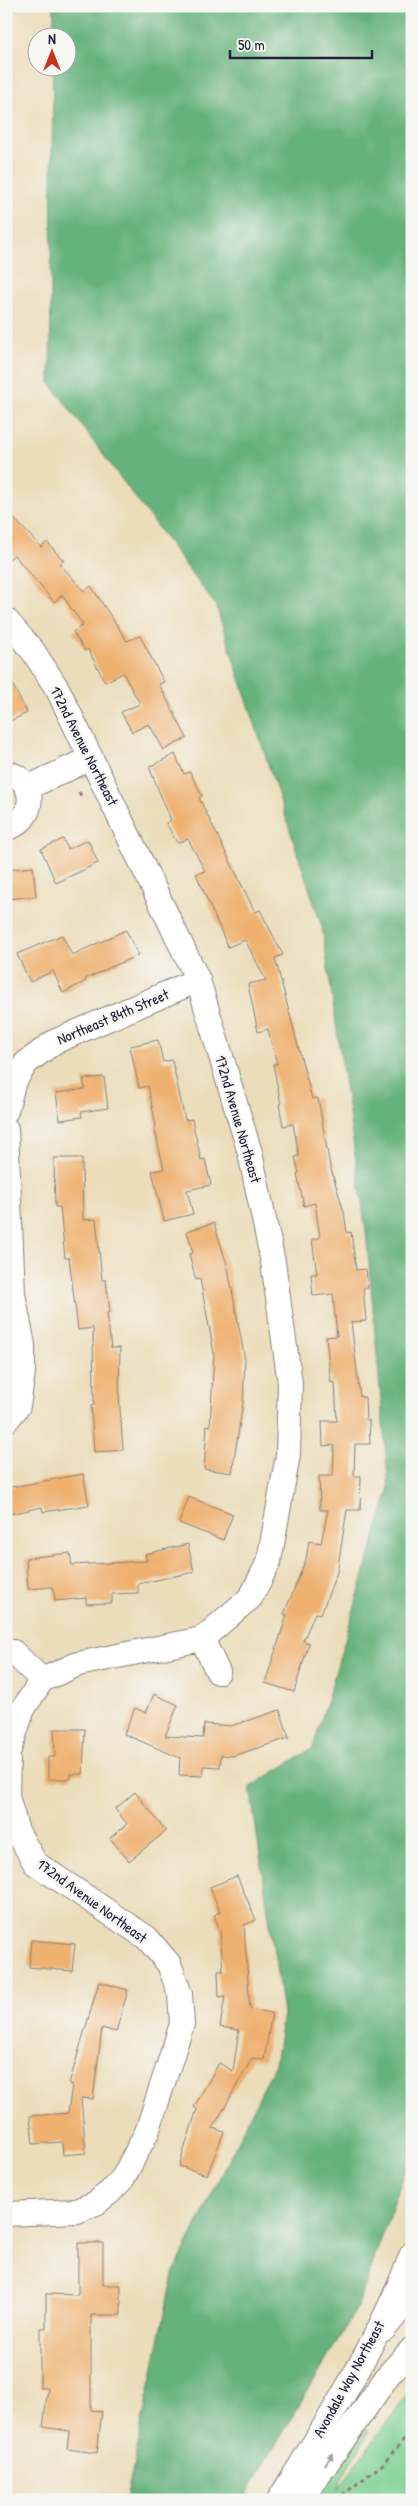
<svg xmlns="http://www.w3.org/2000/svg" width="418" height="2506" font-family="'Patrick Hand',sans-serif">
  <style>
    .green { fill: #7ed092; stroke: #507966 }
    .forest { fill: #66b27c; stroke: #446a5c }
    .building { fill: #efb16f }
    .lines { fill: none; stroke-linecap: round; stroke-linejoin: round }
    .minor-casing { stroke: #86807a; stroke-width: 26 }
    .path { stroke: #86807a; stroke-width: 3; stroke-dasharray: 4 4; stroke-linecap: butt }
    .minor { stroke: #fff; stroke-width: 24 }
    .oneway { fill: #9c9ca7 }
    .labels { text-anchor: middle; stroke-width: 5; stroke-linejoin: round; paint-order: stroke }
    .street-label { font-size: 15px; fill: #22223b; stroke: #f6f6f2 }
  </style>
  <rect width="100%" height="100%" fill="#f6f6f2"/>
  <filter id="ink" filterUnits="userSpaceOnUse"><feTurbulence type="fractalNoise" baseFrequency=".02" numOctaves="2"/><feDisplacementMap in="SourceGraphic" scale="10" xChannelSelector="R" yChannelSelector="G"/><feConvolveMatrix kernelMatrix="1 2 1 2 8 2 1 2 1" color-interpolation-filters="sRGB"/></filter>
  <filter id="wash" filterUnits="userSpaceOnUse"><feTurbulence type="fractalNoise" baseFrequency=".0096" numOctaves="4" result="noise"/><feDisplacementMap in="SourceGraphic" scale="20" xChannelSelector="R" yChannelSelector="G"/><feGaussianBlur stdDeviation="1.12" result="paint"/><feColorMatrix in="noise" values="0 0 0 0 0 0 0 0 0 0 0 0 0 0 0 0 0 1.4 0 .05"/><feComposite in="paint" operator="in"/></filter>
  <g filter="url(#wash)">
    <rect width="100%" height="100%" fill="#ebddba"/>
    <!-- green -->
    <polygon class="green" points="412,2388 412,2500 316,2500 366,2429 369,2432 341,2479 339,2488"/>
    <!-- forest -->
    <polygon class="forest" points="54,6 412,6 412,2151 357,2308 243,2500 126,2500 173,2274 275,2064 283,2014 250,1787 313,1748 389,1490 366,1231 322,927 216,606 50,383 53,68 68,68 68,38 53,37"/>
    <g id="blocks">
      <!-- building -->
      <g class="building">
        <polygon points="6,510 41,547 47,542 64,561 60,564 84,591 91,586 127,641 140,636 164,682 159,684 187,738 164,750 149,724 132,732 121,712 140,704 123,673 105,682 88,649 85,651 73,632 83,625 62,595 54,602 14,555 6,562"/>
        <polygon points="6,672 27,713 6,723"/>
        <polygon points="175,754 184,774 190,772 202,796 199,798 255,912 260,910 283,955 275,958 312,1099 318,1098 330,1166 344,1212 347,1233 351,1232 356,1270 366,1269 368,1288 363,1288 366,1321 351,1322 360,1397 365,1397 366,1420 369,1420 370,1444 355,1444 354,1476 361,1476 360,1510 347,1510 337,1572 321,1614 315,1613 303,1641 309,1643 294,1692 265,1683 287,1615 284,1614 306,1559 309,1541 321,1543 328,1510 320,1510 319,1476 333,1476 334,1445 323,1446 322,1421 337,1421 335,1382 331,1383 326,1337 337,1336 333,1294 313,1296 311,1274 317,1274 312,1239 320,1238 315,1203 304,1206 297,1174 299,1173 295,1157 299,1156 293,1124 283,1126 279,1104 281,1104 273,1064 277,1064 268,1029 258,1032 248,984 266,980 245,940 228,947 196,874 205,871 188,839 177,843 166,823 171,820 149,767"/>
        <polygon points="63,839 68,849 88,840 98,863 56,883 41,849"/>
        <polygon points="33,867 36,896 6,899 6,870"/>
        <polygon points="126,930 138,955 85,979 86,981 63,993 53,971 30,982 17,954 62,935 72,955"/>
        <polygon points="158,1040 163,1062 172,1060 185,1120 192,1119 201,1160 205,1159 211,1185 187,1190 193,1214 164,1221 152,1171 164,1169 154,1127 156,1126 148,1086 139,1088 130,1046"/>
        <polygon points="104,1077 108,1108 81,1112 82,1117 60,1120 56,1093 85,1089 83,1079"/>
        <polygon points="54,1158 82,1158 83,1220 96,1219 102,1280 106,1280 110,1312 107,1313 111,1348 120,1348 119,1394 123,1450 94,1452 91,1406 94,1405 93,1328 78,1330 69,1258 65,1258 60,1207 55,1207"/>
        <polygon points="214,1223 228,1268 245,1360 243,1402 232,1473 204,1469 207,1425 210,1426 214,1353 200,1279 196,1280 189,1254 193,1253 187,1231"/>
        <polygon points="83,1474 89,1505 43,1512 42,1507 6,1515 6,1488"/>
        <polygon points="189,1497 233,1514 223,1540 179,1523"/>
        <polygon points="188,1544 194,1572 138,1584 138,1593 112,1594 112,1603 86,1604 86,1598 55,1601 53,1587 28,1589 26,1558 70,1553 72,1565 147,1561 145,1554"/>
        <polygon points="154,1694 178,1705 165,1736 203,1738 204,1724 231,1726 280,1710 289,1738 233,1756 221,1755 220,1767 203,1766 203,1776 179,1775 180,1758 124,1734 135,1708 146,1713"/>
        <polygon points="54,1729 85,1729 83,1774 71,1774 71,1779 48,1779 48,1757 55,1757"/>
        <polygon points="135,1792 166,1831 129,1861 110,1838 127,1824 115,1809"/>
        <polygon points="237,1876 256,1920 244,1925 250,2009 272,2013 264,2060 252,2058 213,2128 224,2132 207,2175 179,2166 197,2109 194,2107 219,2063 233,2071 239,2030 220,2027 225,1996 219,1997 218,1971 223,1971 220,1930 214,1915 220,1912 210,1887"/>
        <polygon points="31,1940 75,1944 72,1971 29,1967"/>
        <polygon points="99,1982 128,1990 116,2032 102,2028 93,2099 81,2098 86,2153 63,2155 62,2142 33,2144 30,2116 68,2113 72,2084 69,2084"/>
        <polygon points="78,2243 103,2243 103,2285 121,2285 121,2315 91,2315 91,2410 102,2411 97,2453 67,2449 69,2431 43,2427 48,2388 40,2388 40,2328 46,2328 46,2294 78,2295"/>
      </g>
    </g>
  </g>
  <g filter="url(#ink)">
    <use href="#blocks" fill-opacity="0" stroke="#86807a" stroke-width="1"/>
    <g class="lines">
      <!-- minor casing -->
      <g class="minor-casing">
        <g id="minor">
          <polyline points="6,620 33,651 58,690 198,980 250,1153 273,1262 290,1383 288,1455 269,1561 251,1597 202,1639 78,1664 42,1680 23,1709 8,1753 7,1796 17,1831 35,1863 147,1938 169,1964 180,1994 182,2024 147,2132 123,2178 110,2192 96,2203 77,2211 6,2214"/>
          <path d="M6 773C39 778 36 822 6 828"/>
          <polyline points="27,788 91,758"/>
          <polyline points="6,1111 13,1084 26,1063 54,1042 198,980"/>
          <polyline points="6,1129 13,1294 23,1345 23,1373 18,1406 6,1421"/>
          <polyline points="202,1639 218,1672"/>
          <polyline points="13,1652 42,1680"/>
          <polyline points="384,2329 399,2311 412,2303"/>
          <path d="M279 2500C328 2421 379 2342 412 2254"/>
          <polyline points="301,2500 389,2374 412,2349"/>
        </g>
      </g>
      <!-- path -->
      <g class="path">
        <polyline points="79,792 82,798"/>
        <polyline points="336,2500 383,2464 412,2430"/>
      </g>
      <!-- minor -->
      <use href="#minor" class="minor"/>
    </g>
    <!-- one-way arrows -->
    <defs><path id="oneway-solid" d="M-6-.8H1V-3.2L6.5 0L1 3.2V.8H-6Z" transform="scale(1.25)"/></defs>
    <use class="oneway" href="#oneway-solid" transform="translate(329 2459) rotate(-56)"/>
  </g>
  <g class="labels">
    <!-- street labels -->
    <g class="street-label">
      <text transform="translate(84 746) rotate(63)" y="5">172nd Avenue Northeast</text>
      <text transform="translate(113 1017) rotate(-23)" y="5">Northeast 84th Street</text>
      <text transform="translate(238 1119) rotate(74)" y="5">172nd Avenue Northeast</text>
      <text transform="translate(92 1901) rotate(36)" y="5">172nd Avenue Northeast</text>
      <text transform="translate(349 2379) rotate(-61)" y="5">Avondale Way Northeast</text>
    </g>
  </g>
  <!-- margin -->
  <rect width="418" height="2506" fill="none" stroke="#f6f6f2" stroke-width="25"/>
  <!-- north arrow -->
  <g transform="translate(52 52)"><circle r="24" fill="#f6f6f2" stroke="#a1a1a9"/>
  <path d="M0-4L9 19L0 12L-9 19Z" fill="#c8321e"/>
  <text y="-8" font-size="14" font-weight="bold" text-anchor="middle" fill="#22223b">N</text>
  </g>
  <!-- scale -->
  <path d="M230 50v8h142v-8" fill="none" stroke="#22223b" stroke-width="2.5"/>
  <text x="238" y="50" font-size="15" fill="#22223b" stroke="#f6f6f2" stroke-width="4" paint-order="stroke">50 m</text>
</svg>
